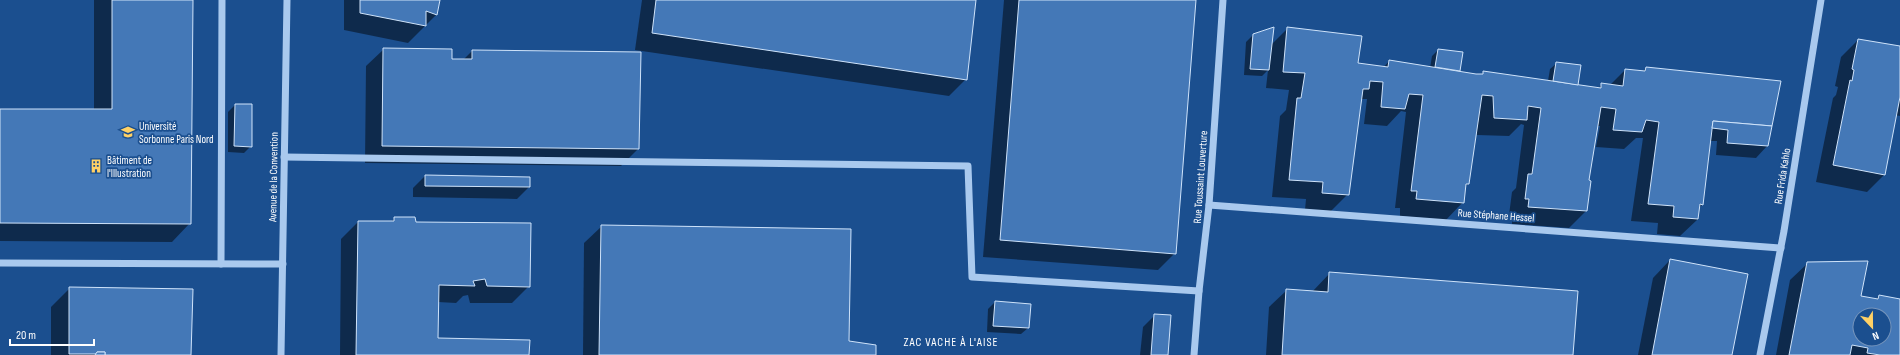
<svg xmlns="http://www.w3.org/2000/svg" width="1900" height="355" font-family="'Sofia Sans Condensed',sans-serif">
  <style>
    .shadow { fill: #0007; fill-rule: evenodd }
    .building { fill: #4478b7; stroke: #cfe3fa; fill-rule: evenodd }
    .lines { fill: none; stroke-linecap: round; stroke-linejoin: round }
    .minor { stroke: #a9c9ee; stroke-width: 7 }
    .labels { text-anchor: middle; stroke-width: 3.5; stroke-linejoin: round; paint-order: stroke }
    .poi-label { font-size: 11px; fill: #fff; stroke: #1b4f8f; text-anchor: start }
    .street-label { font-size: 11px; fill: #fff; stroke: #1b4f8f }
    .neighbourhood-label { font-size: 12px; letter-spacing: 1px; fill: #fff; stroke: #1b4f8f }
  </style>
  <rect width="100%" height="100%" fill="#1b4f8f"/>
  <!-- shadow -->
  <g class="shadow">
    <polygon points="94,0 192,0 190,223 172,242 0,241 0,110 94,110"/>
    <polygon points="344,0 439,0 436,15 408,43 344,30"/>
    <polygon points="642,0 975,0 966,79 949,96 635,50"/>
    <polygon points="1004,0 1195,0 1175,253 1158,270 983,257"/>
    <polygon points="1288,28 1357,64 1383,68 1389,61 1430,68 1432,56 1438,50 1459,70 1458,72 1481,75 1484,72 1548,81 1550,69 1557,63 1577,86 1598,89 1602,84 1610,85 1625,70 1642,72 1646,68 1767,146 1756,158 1716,155 1717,141 1710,141 1702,205 1698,209 1698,219 1680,236 1657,234 1658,223 1631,221 1643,138 1636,138 1624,149 1596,147 1600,126 1597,126 1588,181 1586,211 1569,228 1512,224 1512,216 1509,215 1512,192 1516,188 1524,125 1521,124 1509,136 1477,135 1477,130 1468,184 1464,187 1463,202 1446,220 1400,216 1400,208 1395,208 1406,112 1401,111 1387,126 1364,124 1367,99 1361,99 1348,194 1331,211 1305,210 1306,199 1272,197 1280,116 1286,110 1289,90 1266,88 1268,70 1262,76 1244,75 1246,42 1253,35 1271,45"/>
    <polygon points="1858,40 1900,47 1900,116 1895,115 1884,175 1867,192 1816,182 1833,98 1836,95 1838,87 1835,86 1841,57"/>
    <polygon points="384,49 451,60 463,60 472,51 638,149 621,166 365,163 366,66"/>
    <polygon points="235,105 251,105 251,146 244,153 228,152 228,112"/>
    <polygon points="425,176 529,187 517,199 413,197 413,188"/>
    <polygon points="395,218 415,223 529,286 512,303 470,303 468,295 463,296 456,303 438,302 437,339 528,355 340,355 341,239 358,222 391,222"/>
    <polygon points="602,226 848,342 875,355 583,355 584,243"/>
    <polygon points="1670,260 1731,355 1638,355 1653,278"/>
    <path d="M1808 263 1860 297 1875 300 1879 296 1900 300V355H1776L1790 280ZM1860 315H1884V339H1860Z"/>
    <polygon points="1330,273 1572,355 1266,355 1269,307 1287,290 1312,292"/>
    <polygon points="70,288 190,355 51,355 51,307"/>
    <polygon points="995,302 1030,305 1028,328 1021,334 987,332 988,309"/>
    <polygon points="1155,315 1167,355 1140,355 1143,327"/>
  </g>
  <!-- building -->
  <g class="building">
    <polygon points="112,0 193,0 191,224 0,223 0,109 112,109"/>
    <polygon points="360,0 440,0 437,15 426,11 426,26 360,13"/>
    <polygon points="656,0 976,0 967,80 652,33"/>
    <polygon points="1019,0 1196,0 1176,254 1000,240"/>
    <polygon points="1274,27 1269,70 1250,69 1253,34"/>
    <polygon points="1287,27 1362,36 1358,63 1388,67 1389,60 1476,74 1483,74 1483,71 1601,88 1601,83 1623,86 1625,69 1645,71 1646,67 1781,81 1772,126 1713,121 1703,205 1700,204 1698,219 1673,217 1674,206 1648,204 1659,122 1646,120 1642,132 1613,130 1616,109 1601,107 1589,180 1591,181 1587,211 1528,207 1529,199 1525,199 1528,174 1532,174 1541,108 1528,106 1527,120 1494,118 1493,96 1482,95 1469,184 1466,184 1464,203 1416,199 1417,191 1411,191 1423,95 1409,94 1405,109 1381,107 1383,82 1370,81 1369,89 1363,89 1349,195 1322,193 1323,182 1289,180 1297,98 1301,98 1305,73 1283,72"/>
    <polygon points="1858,39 1900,46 1900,97 1885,175 1833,165 1850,80 1852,81 1854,70 1852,69"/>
    <polygon points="383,48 452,49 452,59 472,59 472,50 641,52 639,149 382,146"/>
    <polygon points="1438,49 1463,52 1460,71 1435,67"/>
    <polygon points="1556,62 1581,65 1578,85 1553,81"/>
    <polygon points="235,104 252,104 252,147 234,146"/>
    <polygon points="1713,121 1772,126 1768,146 1727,143 1728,130 1712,128"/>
    <polygon points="425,175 530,177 530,187 425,186"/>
    <polygon points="394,217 415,217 416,222 531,223 530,287 487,286 485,279 473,281 475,286 439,285 438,338 530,340 529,355 356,355 358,221 394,221"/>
    <polygon points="601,225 851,229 849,341 876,345 876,355 599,355"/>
    <polygon points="1670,259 1748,274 1732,355 1652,355"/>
    <path d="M1868 261 1861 296 1878 299 1879 295 1900 299V355H1880L1867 353 1868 348 1852 345 1850 355H1789L1807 262ZM1860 315H1884V339H1860Z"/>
    <polygon points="1329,272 1578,291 1573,355 1282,355 1286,289 1328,292"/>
    <polygon points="69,287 193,289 191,355 105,355 105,352 97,352 96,354 69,354"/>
    <polygon points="995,301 1031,304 1029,328 993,326"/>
    <polygon points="1154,314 1171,315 1168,355 1151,355"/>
    <polygon points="97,352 105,352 105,355 95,355"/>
  </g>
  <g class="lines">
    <!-- minor -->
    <g class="minor">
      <polyline points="284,157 968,166 972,277 1199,291"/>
      <polyline points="1209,205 1781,248"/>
      <polyline points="0,263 283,264"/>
      <polyline points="221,264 222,0"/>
      <polyline points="281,355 287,0"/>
      <polyline points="1194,355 1199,291 1209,205 1223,0"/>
      <polyline points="1760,355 1784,231 1821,0"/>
    </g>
  </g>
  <!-- icons -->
  <defs>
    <g id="university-bare" transform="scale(1.08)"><path d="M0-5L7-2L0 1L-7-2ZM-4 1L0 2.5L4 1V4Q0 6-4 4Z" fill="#ffd166" stroke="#1b4f8f" stroke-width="2.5" paint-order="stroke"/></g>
    <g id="building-bare" transform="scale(1.08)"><path d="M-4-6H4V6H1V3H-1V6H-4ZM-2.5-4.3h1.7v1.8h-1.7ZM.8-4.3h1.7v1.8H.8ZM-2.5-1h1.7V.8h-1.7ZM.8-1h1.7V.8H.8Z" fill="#ffd166" stroke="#1b4f8f" stroke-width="2.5" paint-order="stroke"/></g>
  </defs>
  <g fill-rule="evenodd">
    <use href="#university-bare" x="128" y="132"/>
    <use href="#building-bare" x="96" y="166"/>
  </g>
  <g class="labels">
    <!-- poi labels -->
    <g class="poi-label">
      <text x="139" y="130">Université<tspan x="139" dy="13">Sorbonne Paris Nord</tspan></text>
      <text x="107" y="164">Bâtiment de<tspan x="107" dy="13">l'Illustration</tspan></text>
    </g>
    <!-- street labels -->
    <g class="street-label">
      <text transform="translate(1782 176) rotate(-81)" y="4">Rue Frida Kahlo</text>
      <text transform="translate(273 177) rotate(-89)" y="4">Avenue de la Convention</text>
      <text transform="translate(1200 177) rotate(-86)" y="4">Rue Toussaint Louverture</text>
      <text transform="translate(1496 215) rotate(4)" y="4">Rue Stéphane Hessel</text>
    </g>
    <!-- neighbourhood labels -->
    <g class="neighbourhood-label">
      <text x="951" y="346">ZAC VACHE À L'AISE</text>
    </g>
  </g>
  <!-- north arrow -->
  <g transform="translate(1872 327) rotate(158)"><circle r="19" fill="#1b4f8f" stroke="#7695bc"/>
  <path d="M0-3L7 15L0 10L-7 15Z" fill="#ffd166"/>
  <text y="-6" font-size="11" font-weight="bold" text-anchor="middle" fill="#ffffff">N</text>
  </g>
  <!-- scale -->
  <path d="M10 339v6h84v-6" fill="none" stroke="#ffffff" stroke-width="2"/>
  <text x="16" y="339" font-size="12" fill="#ffffff" stroke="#1b4f8f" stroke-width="3" paint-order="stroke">20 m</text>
</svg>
